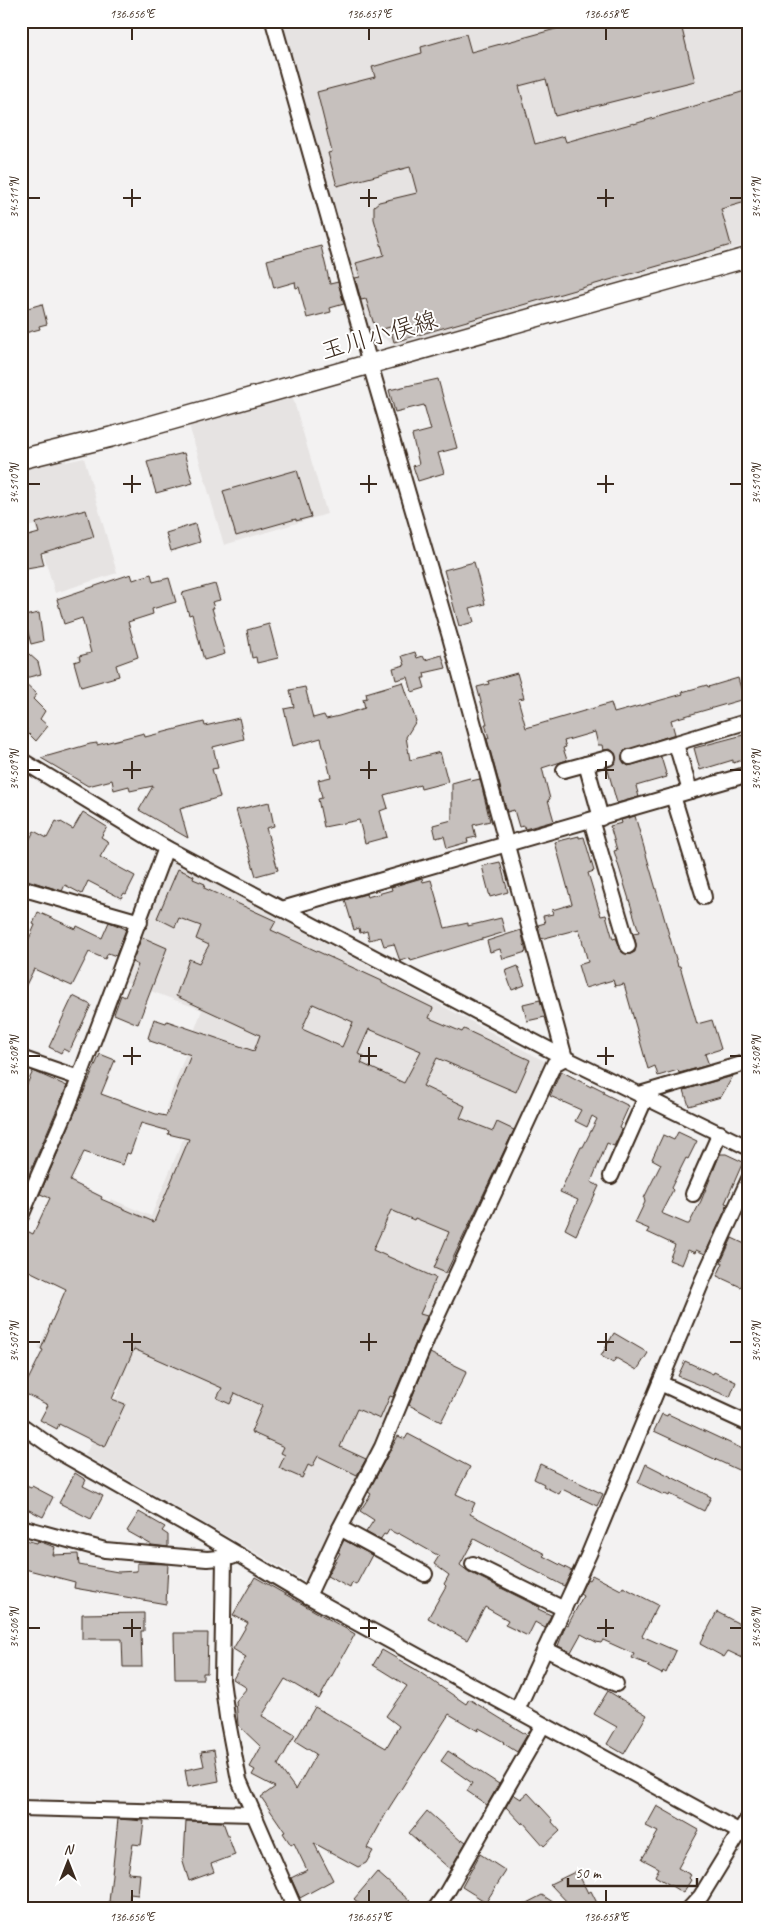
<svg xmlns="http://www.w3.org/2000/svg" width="770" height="1930" font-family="Caveat,'Klee One',sans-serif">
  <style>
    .built { fill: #e6e3e2 }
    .building { fill: #c6c0bd; stroke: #3b2a1e; fill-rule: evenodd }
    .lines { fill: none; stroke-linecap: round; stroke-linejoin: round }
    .minor-casing { stroke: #3b2a1e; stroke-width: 18 }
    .tertiary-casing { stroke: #3b2a1e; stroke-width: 20 }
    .secondary-casing { stroke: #3b2a1e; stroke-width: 22 }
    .minor { stroke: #fff; stroke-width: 14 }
    .tertiary { stroke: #fff; stroke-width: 16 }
    .secondary { stroke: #fff; stroke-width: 19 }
    .ticks { fill: none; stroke: #3b2a1e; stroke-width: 2 }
    .labels { text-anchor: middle; stroke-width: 4; stroke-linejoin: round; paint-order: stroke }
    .street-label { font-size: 24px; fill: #3b2a1e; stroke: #fff }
    .neatline { fill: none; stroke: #3b2a1e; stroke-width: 2 }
    .ticks-label { font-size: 12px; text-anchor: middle; fill: #3b2a1e }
  </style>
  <rect width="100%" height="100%" fill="#f3f2f2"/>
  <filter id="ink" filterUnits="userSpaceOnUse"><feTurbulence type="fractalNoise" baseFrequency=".02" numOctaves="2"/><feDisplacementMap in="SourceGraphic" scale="10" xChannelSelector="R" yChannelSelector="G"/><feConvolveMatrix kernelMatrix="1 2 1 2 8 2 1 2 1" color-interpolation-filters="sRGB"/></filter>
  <g filter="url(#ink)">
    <!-- built -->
    <g class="built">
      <polygon points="282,21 749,21 749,244 396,346 369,328"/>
      <polygon points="292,395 327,514 224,545 189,425"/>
      <polygon points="65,458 66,462 84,458 117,573 55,593 35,525 21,529 21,470"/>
      <polygon points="174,861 548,1063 311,1579 303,1580 85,1455 121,1387 38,1348 111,1199 151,1216 192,1118 166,1107 202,1010 126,982 167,864"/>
    </g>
    <!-- building -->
    <g class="building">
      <polygon points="585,21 680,21 695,81 555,116 546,79 519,86 535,144 564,136 566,142 634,123 634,124 745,91 749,104 749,201 721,209 731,245 394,342 390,327 376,331 366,299 361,300 355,278 360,277 356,263 384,255 374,219 374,206 379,202 417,193 410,167 337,186 328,153 332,152 317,92 375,77 372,67 422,53 421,47 466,34 471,52"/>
      <polygon points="321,246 330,284 338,282 344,304 330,308 331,312 307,318 299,287 296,288 295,282 274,288 267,260"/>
      <polygon points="42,304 47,324 39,326 40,329 21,334 21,310"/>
      <polygon points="438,379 457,448 438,453 444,473 418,481 413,466 419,464 412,435 431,430 424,405 395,412 389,390"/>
      <polygon points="184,453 193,483 156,493 147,462"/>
      <polygon points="297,470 311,517 296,521 296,519 236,536 223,491"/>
      <polygon points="86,510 94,537 41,553 44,565 21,569 21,538 39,533 36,523 78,511 78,512"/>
      <polygon points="195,524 200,542 171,551 166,533"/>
      <polygon points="474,562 485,604 470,608 474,622 459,626 444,570"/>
      <polygon points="131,574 133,580 151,574 153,582 169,578 176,602 152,609 153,614 128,622 138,657 116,665 119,676 81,687 74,662 80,660 79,656 91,653 82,618 64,624 57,599"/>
      <polygon points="215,584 220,600 212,602 214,608 212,608 225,654 204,660 192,614 189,615 182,593"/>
      <polygon points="39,613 43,641 31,644 24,616"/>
      <polygon points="269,624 278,658 257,663 256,657 252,658 247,630"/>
      <polygon points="21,647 38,662 41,674 21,679 37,694 33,699 45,711 40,719 48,726 36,741 26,731 27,729 21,723"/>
      <polygon points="415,652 417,658 423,656 425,660 442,655 446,668 424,673 425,678 422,678 425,688 412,692 408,677 396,680 393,668 405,665 402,656"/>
      <polygon points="517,673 524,698 518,699 526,728 611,703 614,713 683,694 682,692 707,685 708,687 738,678 744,699 671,720 675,734 624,751 622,755 622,760 628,766 661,757 667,777 636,786 639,797 617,803 607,767 614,764 616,761 614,752 610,749 603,750 602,745 598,745 595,732 564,741 566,747 563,748 567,760 542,768 550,799 548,800 554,821 525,829 524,826 519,827 514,810 507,812 487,739 489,738 485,724 487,724 477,687 489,684 488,681"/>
      <polygon points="403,682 416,721 406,737 410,760 440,752 448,782 421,789 420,785 384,795 388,808 380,811 387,837 365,843 359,820 324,827 318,799 322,798 318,780 331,777 321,738 293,746 284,709 294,707 290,690 305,687 313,718 324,715 326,719 339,716 365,708 363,699 367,698 366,693"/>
      <polygon points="239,718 244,739 213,747 218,768 212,769 220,797 180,809 188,838 139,810 153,786 130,791 129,786 114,790 112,780 88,786 41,758 90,744 97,743 97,745 144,733 145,737 204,722 205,726"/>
      <polygon points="747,734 749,741 749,758 733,763 733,760 700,770 694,748"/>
      <polygon points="470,778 471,781 480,779 490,821 473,825 476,837 467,839 468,842 447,848 444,836 436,838 433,825 452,820 452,783"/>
      <polygon points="269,802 274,826 266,828 278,870 256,876 236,810"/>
      <polygon points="83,812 107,827 101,837 109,842 100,857 135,876 126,894 124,893 121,898 88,881 82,894 65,885 62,891 21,878 21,856 34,831 47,838 56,821 60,823 61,822 73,829"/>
      <polygon points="635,816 678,966 680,966 697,1024 712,1020 721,1049 705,1054 709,1065 679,1073 678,1070 658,1076 655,1066 648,1069 624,984 615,986 613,980 585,988 578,965 588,962 579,929 541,939 538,925 545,923 543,916 553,914 552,910 572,904 555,842 579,836 579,838 584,837 594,871 588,873 601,916 606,915 613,939 616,938 622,952 630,954 635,952 636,944 633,933 639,932 614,851 617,850 610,826 622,823 621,820"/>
      <polygon points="500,862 508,892 490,897 482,866"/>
      <path d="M178 869 194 876 193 879 205 884 204 888 276 921 271 930 382 981V983L433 1008 429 1018 462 1032 464 1029 530 1060 516 1092 437 1058 423 1086 465 1106 460 1118 493 1131 497 1122 514 1130 446 1273 434 1268 449 1232 415 1218 414 1220 391 1210 373 1250 436 1278 420 1314 427 1316 393 1397 390 1396 380 1419 357 1409 340 1447 366 1459 357 1475 318 1456 312 1467 308 1465 302 1478 279 1468 285 1455 281 1453 284 1447 251 1432 262 1406 235 1393 230 1404 217 1398 222 1388 134 1349 112 1399 125 1404 105 1447 59 1424 57 1429 40 1420 48 1405 22 1392 43 1350 41 1349 49 1330H48L66 1289 21 1267V1228L33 1234 50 1198 40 1194 100 1054 115 1060 101 1094 156 1114 166 1116 191 1055 150 1041V1039L148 1038 154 1019 166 1023 167 1021 254 1051 260 1035 176 996 189 959 199 963 209 945 196 939 201 926 179 918 175 927 157 918ZM313 1004 353 1022 342 1047 302 1029ZM369 1029 421 1051 404 1083 361 1063 364 1056 358 1054ZM141 1123 169 1131 168 1134 189 1139 154 1222 101 1199 102 1197 70 1181 84 1152 123 1165 127 1153 130 1154Z"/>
      <polygon points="422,878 423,882 431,880 445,928 468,923 468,926 501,918 505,932 411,961 410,958 400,961 394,944 384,946 381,937 369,940 367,931 360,933 359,928 354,930 345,900 366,894 367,897 392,890 391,887"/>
      <polygon points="38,912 76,929 77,926 102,938 109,922 126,929 116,956 108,953 105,959 89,952 72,986 34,969 21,995 21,957 35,925 33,924"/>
      <polygon points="521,930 526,952 503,959 500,949 490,952 487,941"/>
      <polygon points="142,937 167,948 138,1024 114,1014 121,995 125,997 138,965 132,962"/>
      <polygon points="518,966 525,985 512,990 505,971"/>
      <polygon points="73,996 91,1005 69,1052 63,1049 61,1053 49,1047"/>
      <polygon points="540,1000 545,1017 527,1021 523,1004"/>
      <polygon points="33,1071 67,1086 24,1186 21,1185 21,1097"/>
      <polygon points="561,1071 591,1087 592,1085 604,1091 603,1093 629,1106 619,1128 622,1130 614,1146 607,1143 591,1182 599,1186 576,1235 565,1229 578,1200 560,1192 581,1147 583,1147 597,1119 592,1116 587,1127 575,1121 581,1110 550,1096"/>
      <polygon points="733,1076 721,1097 689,1106 684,1090"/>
      <polygon points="678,1132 697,1141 688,1159 686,1158 671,1188 673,1190 661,1213 687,1224 689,1224 701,1201 720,1154 726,1154 743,1162 725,1203 728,1204 705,1254 696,1250 695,1253 688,1250 682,1265 669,1260 675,1245 647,1232 649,1229 635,1223 645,1202 644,1198 661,1164 652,1159 663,1135 674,1140"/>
      <polygon points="732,1238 749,1246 749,1280 745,1279 741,1287 717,1276 723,1263 721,1262"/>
      <polygon points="614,1333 648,1353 637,1370 616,1358 613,1363 601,1356"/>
      <polygon points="430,1353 467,1371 441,1422 409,1405"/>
      <polygon points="685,1361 713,1374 714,1372 736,1382 730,1397 678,1376"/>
      <polygon points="662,1414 667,1416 668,1414 749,1452 749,1475 654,1431"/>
      <polygon points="408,1434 470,1467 456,1494 475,1503 470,1514 545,1554 543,1556 572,1571 564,1586 474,1539 460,1565 469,1572 539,1607 538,1609 551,1615 545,1628 535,1622 528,1636 505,1625 508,1620 485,1607 467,1640 428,1618 446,1586 444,1584 449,1575 434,1564 439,1556 398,1533 397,1534 389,1530 386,1535 384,1534 380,1540 366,1532 374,1520 360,1511 371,1494 368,1492 398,1436 405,1439"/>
      <polygon points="540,1464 603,1494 597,1506 562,1489 559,1494 543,1486 544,1484 534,1479"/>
      <polygon points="646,1464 711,1497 704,1511 670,1494 669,1496 665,1494 664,1495 638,1483"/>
      <polygon points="75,1473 86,1480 83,1486 103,1496 91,1519 59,1503"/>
      <polygon points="21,1484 31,1488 32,1486 53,1497 43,1517 21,1506"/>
      <polygon points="139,1512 165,1527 162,1531 168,1535 168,1547 152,1545 127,1531"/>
      <polygon points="21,1539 37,1543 38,1541 55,1547 53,1555 78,1554 79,1565 118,1572 137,1571 137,1563 168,1564 166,1604 74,1588 75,1582 21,1568"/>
      <polygon points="344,1540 372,1555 356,1585 352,1583 350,1588 327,1576 340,1553 338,1552"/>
      <polygon points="592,1575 621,1590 623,1587 658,1605 642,1636 676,1651 666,1673 663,1671 662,1674 648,1667 649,1665 632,1658 634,1654 603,1640 601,1643 596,1642 581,1634 571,1652 558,1646 566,1624 568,1625 583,1596 580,1594 587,1579 589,1580"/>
      <polygon points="255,1577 355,1634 319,1699 285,1679 262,1716 295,1735 278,1765 296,1790 316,1754 295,1741 315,1707 386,1748 399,1726 386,1716 407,1686 373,1665 382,1650 415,1669 466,1704 469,1699 527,1735 517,1752 503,1743 504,1742 479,1728 478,1731 449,1714 389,1808 367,1848 373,1851 366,1863 358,1867 314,1843 333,1880 300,1898 291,1878 307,1870 294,1843 291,1845 283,1833 285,1832 261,1797 275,1787 252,1775 255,1770 250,1767 261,1747 238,1725 236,1701 247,1688 233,1679 246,1657 233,1649 248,1623 233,1615"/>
      <polygon points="717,1612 749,1629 749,1661 728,1651 724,1657 700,1644"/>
      <polygon points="144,1613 144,1631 141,1631 142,1667 123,1667 122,1639 82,1639 82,1614"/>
      <polygon points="174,1633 208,1633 207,1673 203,1673 203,1679 175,1679"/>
      <polygon points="608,1691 647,1715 624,1754 607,1744 617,1727 594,1714"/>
      <polygon points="214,1750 219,1781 188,1787 185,1770 204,1766 201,1752"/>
      <polygon points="448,1751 499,1784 487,1805 467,1791 472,1783 441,1761"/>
      <polygon points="528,1793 553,1820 552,1822 560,1831 544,1846 523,1822 522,1824 506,1807 513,1794 521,1799"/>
      <polygon points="657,1806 699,1830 678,1868 691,1875 689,1878 691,1880 683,1893 655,1876 659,1868 642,1859 658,1832 646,1826"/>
      <polygon points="427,1811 461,1841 462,1839 466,1842 450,1869 409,1833"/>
      <polygon points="118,1819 144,1821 141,1845 133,1844 128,1873 140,1874 138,1895 130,1894 129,1904 109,1902"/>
      <polygon points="186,1821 223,1822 235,1855 211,1864 214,1872 189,1881 182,1859 184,1858"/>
      <polygon points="480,1854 506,1871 486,1902 462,1887"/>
      <polygon points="577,1871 588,1893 591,1891 600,1909 515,1909 542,1895 562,1908 569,1904 550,1884"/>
      <polygon points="377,1872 394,1887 419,1909 366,1909 354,1899"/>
    </g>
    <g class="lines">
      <!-- minor casing -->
      <g class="minor-casing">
        <g id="minor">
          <polyline points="273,21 370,364 450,637 565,1058"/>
          <polyline points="676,744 690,791"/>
          <polyline points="630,757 749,721"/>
          <polyline points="21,760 166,848 565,1058 749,1148"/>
          <polyline points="586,764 601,818"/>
          <polyline points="564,770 608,758"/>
          <polyline points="673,796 704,897"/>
          <polyline points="591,820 628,946"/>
          <polyline points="21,888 140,922"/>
          <polyline points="282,909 749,774"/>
          <polyline points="21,1058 79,1078"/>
          <polyline points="640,1094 749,1062"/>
          <polyline points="611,1176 646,1097"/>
          <polyline points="693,1194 720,1133"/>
          <polyline points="21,1216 69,1105 166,848"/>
          <polyline points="660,1383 749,1424"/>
          <polyline points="21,1425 59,1452 200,1532 308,1596 749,1837"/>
          <polyline points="21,1527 105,1550 207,1559 232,1557"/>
          <polyline points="340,1528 425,1574"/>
          <polyline points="224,1558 222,1680 227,1717 239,1780 295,1909"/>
          <polyline points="473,1564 564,1609"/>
          <polyline points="308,1596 340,1528 382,1447 428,1336 554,1064 565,1058"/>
          <polyline points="545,1649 616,1684"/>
          <polyline points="517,1710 589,1554 703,1279 749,1179"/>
          <polyline points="21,1808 253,1814"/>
          <polyline points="435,1909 447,1892 543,1725"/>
          <polyline points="689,1909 701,1896 740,1832"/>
        </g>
      </g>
      <!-- tertiary casing -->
      <g class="tertiary-casing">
        <polyline id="tertiary" points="740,1832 749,1819"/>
      </g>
      <!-- secondary casing -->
      <g class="secondary-casing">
        <polyline id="secondary" points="21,459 111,437 749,257"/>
      </g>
      <!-- minor -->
      <use href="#minor" class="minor"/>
      <!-- tertiary -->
      <use href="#tertiary" class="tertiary"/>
      <!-- secondary -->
      <use href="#secondary" class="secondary"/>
    </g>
  </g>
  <!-- ticks -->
  <path class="ticks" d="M132 28V40M369 28V40M606 28V40M132 189V207M369 189V207M606 189V207M28 198H40M123 198H141M360 198H377M597 198H614M730 198H742M132 475V493M369 475V493M606 475V493M28 484H40M123 484H141M360 484H377M597 484H614M730 484H742M132 761V779M369 761V779M606 761V779M28 770H40M123 770H141M360 770H377M597 770H614M730 770H742M132 1047V1065M369 1047V1065M606 1047V1065M28 1056H40M123 1056H141M360 1056H377M597 1056H614M730 1056H742M132 1333V1351M369 1333V1351M606 1333V1351M28 1342H40M123 1342H141M360 1342H377M597 1342H614M730 1342H742M132 1619V1637M369 1619V1637M606 1619V1637M28 1628H40M123 1628H141M360 1628H377M597 1628H614M730 1628H742M132 1890V1902M369 1890V1902M606 1890V1902"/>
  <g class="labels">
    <!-- street labels -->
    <g class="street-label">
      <text transform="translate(379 335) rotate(-16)" y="8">玉川小俣線</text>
    </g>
  </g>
  <!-- margin -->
  <rect width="770" height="1930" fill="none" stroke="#fff" stroke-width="55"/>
  <!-- north arrow -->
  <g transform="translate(68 1862)" stroke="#ffffff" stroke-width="4" paint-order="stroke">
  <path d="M0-4L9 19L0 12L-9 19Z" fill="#3b2a1e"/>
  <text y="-8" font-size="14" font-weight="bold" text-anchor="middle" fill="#3b2a1e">N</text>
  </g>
  <!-- scale -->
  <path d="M568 1878v8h129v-8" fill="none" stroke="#3b2a1e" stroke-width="2.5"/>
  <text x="575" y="1878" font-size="15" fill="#3b2a1e" stroke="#ffffff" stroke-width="4" paint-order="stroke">50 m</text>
  <rect x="28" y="28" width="714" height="1874" class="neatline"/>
  <g class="ticks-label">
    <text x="132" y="18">136.656°E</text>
    <text x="369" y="18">136.657°E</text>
    <text x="606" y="18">136.658°E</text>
    <text transform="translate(14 198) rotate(-90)" y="4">34.511°N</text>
    <text transform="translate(756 198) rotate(-90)" y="4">34.511°N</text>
    <text transform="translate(14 484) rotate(-90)" y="4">34.510°N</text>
    <text transform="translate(756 484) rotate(-90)" y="4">34.510°N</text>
    <text transform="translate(14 770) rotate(-90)" y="4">34.509°N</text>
    <text transform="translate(756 770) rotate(-90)" y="4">34.509°N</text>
    <text transform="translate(14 1056) rotate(-90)" y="4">34.508°N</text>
    <text transform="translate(756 1056) rotate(-90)" y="4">34.508°N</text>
    <text transform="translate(14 1342) rotate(-90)" y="4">34.507°N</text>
    <text transform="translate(756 1342) rotate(-90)" y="4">34.507°N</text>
    <text transform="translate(14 1628) rotate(-90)" y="4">34.506°N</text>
    <text transform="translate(756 1628) rotate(-90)" y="4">34.506°N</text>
    <text x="132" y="1921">136.656°E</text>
    <text x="369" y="1921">136.657°E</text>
    <text x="606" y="1921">136.658°E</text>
  </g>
</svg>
